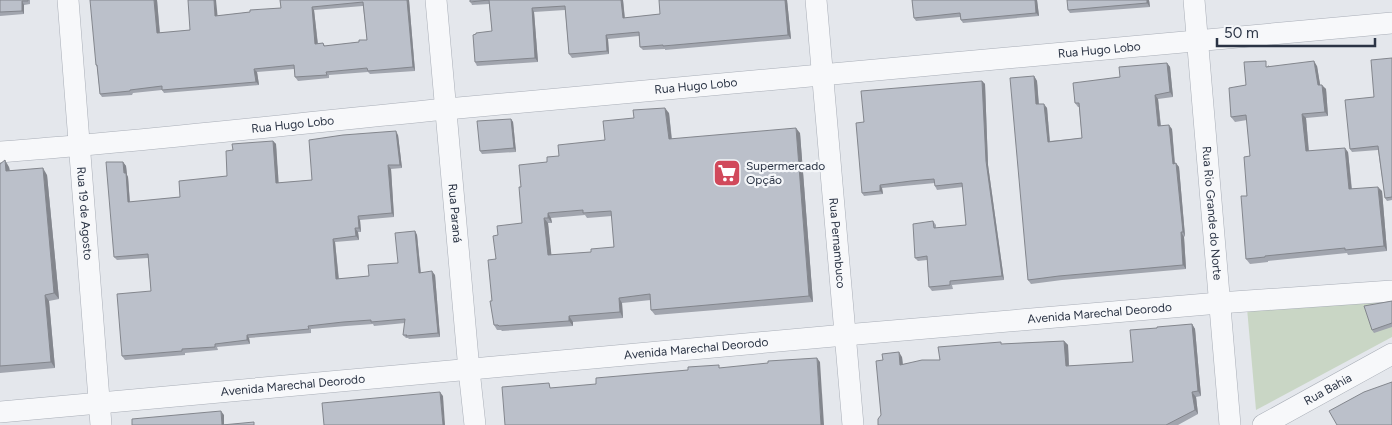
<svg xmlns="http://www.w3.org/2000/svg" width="1392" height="425" font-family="Figtree,sans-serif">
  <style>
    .green { fill: #c9d6c5 }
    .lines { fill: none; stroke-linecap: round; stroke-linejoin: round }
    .minor-casing { stroke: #a9aeb7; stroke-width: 22 }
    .minor { stroke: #f7f8fa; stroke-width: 21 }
    .wall { fill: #a1a5ae; fill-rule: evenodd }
    .shaded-wall { fill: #83868d }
    .building { fill: #bbc0ca; stroke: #83868d; fill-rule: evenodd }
    .labels { text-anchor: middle; stroke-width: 4.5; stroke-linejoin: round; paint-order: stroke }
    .street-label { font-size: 12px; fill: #2b3445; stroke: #f4f6f9 }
    .poi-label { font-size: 12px; fill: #2b3445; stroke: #f4f6f9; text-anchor: start }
  </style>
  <rect width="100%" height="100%" fill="#e4e7ec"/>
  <!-- green -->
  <polygon class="green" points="1392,295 1392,337 1256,410 1247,308"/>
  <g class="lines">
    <!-- minor casing -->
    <g class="minor-casing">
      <g id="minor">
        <path id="s1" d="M68 0 101 425"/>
        <path id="s2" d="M436 0 469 370 475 425"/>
        <path id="s3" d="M816 0 853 425"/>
        <path id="s4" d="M1194 0 1230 425"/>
        <path id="s5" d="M0 152C149 141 298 123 447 109 762 79 1077 53 1392 23"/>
        <path id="s6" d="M0 412 845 335 1219 303 1392 291"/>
        <path id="s7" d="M1263 425 1392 354"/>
      </g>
    </g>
    <!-- minor -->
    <use href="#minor" class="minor"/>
  </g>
  <!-- wall -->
  <g class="wall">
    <polygon points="0,0 30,0 30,4 24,5 24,14 0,16"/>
    <path d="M157 0 160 33 190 30 217 16 281 8 280 0H409L415 71 370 74 368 72 329 75V78L298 81 295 77 294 69 257 72 259 85 164 93 162 90 133 93 132 95 102 97 100 94 97 67 96 65ZM363 6 367 40 359 42 325 46 323 43 318 44 314 10Z"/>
    <polygon points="470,0 623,0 625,18 787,0 791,39 665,50 665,49 643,50 640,47 639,36 608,39 609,54 572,58 569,54 565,10 534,12 538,62 477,66 475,62 492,31 489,4 472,5"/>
    <polygon points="912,0 1037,0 1039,16 963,23 961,20 960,17 916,21 914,18"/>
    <polygon points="1149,0 1150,7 1070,13 1068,10"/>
    <polygon points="1392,58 1392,200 1387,201 1385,198 1378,150 1352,152 1350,149"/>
    <polygon points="1167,63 1170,67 1173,97 1158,99 1161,126 1172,129 1175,163 1179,167 1185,236 1184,237 1186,269 1062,280 1031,284 1028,280 1034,76 1037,81 1039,104 1047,108 1050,141 1082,138 1079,107 1078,107 1075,103 1120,77"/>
    <polygon points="1269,65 1269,66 1317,66 1320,85 1326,89 1328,116 1306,118 1309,151 1348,152 1352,189 1382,191 1387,251 1348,255 1347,253 1268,261 1268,262 1250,264 1246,259 1247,196 1250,156 1247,120 1235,122 1231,117 1246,85"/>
    <polygon points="982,81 985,84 988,165 1004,280 952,285 953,289 932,291 929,287 927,260 918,261 915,258 933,221 936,225 936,228 966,225 963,187 937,190 935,186 935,183 914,185 882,188 883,194 864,196 862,193 864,122"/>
    <path d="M669 113 672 139 800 133 813 302 655 315 651 310V300L622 303 623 318 573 322V326L502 331 501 330H497L494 325 492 301 498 235 522 223 521 187 547 162 559 156 605 140 634 118ZM585 215 587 218 612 216 614 247 591 252 551 255 548 223H552L551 218Z"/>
    <polygon points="511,119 513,122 516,152 482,154 480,151"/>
    <polygon points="398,135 402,168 391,169 394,217 360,220 361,232 358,232 359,240 335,242 339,279 369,276 398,263 415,231 417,235 421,273 435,275 440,337 409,339 408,338 406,338 403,335 405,323 374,326 373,324 346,326 311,329 311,333 249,338 250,344 217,347 218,350 185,353 185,355 125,360 122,356 151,291 148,258 117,260 114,257 123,162 126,166 127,175 128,177 130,202 180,197 227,176 233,150 273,141 276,144 278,183 312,180"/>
    <polygon points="0,164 9,167 10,170 47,175 59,299 49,301 55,368 0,373"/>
    <polygon points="1392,301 1392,327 1374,333 1372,330"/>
    <polygon points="1192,324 1195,329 1201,396 1196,397 1198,414 1178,425 878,425 881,415 883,360 902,357 903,364 940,360 1003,344 1064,341 1068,345 1069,366 1133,362 1157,328"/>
  </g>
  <!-- shaded-wall -->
  <g class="shaded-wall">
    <polygon points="154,0 157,0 160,37 157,33"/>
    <polygon points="214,0 216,0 218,20 215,16"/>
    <polygon points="407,0 409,0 415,71 413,67"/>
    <polygon points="621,0 623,0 625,22 623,18"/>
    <polygon points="785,0 787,0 791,39 788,35"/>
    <polygon points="1035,0 1037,0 1039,16 1036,13"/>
    <polygon points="1147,0 1149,0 1150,7 1147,3"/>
    <polygon points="22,1 24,5 24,14 22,11"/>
    <polygon points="312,7 314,10 318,47 315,44"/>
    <polygon points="532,8 534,12 538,62 535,58"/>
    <polygon points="606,35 608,39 609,54 607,51"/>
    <polygon points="1314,61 1317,66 1321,90 1318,85"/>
    <polygon points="1167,63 1170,67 1173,97 1170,92"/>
    <polygon points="254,69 257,72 259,85 256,82"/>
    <polygon points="1034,76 1037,81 1039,109 1036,104"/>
    <polygon points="982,81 985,84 988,165 1004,280 1002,276 986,161"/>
    <polygon points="1322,85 1326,89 1328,116 1325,112"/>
    <polygon points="1155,95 1158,99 1161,130 1158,126"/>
    <polygon points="1044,104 1047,108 1050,146 1048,142"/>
    <polygon points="665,108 669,113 672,144 669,139"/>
    <polygon points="1302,114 1306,118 1309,156 1306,151"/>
    <polygon points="511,119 513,122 516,152 514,148"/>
    <polygon points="1169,125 1172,129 1175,168 1173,164"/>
    <polygon points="796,128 800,133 813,302 809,296"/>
    <polygon points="396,131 398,135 402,168 400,165"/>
    <polygon points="273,141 276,144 279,187 276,183"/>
    <polygon points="1345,148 1348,152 1352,194 1349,189"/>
    <polygon points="5,160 9,167 10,177 6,171"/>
    <polygon points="123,162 126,166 127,175 128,177 130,206 128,202"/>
    <polygon points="1176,163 1179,167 1185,236 1183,232"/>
    <polygon points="388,165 391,169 394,217 392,213"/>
    <polygon points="43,168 47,175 59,299 54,293"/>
    <polygon points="880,185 882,188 883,194 880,191"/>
    <polygon points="1378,187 1382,191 1387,251 1384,246"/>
    <polygon points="548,213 551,218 552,223 548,218"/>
    <polygon points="358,216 360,220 361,232 359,228"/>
    <polygon points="544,218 548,223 552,260 548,255"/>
    <polygon points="355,228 358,232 359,240 356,236"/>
    <polygon points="415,231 417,235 421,277 419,273"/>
    <polygon points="1181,232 1184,237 1186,269 1183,265"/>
    <polygon points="333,239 335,242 339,283 336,279"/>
    <polygon points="432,271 435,275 440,337 438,333"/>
    <polygon points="45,295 49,301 55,368 51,362"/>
    <polygon points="619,298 622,303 623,318 620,312"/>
    <polygon points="569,316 573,322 573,326 569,321"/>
    <polygon points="1192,324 1195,329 1201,396 1198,391"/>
    <polygon points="247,335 249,338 250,344 247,340"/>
    <polygon points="1064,341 1068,345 1069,371 1066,366"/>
    <polygon points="899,352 902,357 903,369 900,365"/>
    <polygon points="817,358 820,362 824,425 821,425"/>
    <polygon points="440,392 443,396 445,425 443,425"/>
    <polygon points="1192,392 1196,397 1198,414 1195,410"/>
    <polygon points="221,411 224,415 224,425 222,425"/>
  </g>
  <!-- building -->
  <g class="building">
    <polygon points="0,0 28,0 28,1 22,1 22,11 0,12"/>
    <path d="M90 0H154L157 33 190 30 188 0H214L215 16 250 12V10L281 8 280 0H407L413 67 368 71 367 68 326 72 327 75 295 77 294 65 254 69 256 82 162 90V86L130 90V91L100 94 97 65H96ZM363 2 367 40H359V42L324 46 323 43 315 44 312 7Z"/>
    <polygon points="470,0 621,0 623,18 660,14 659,0 785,0 788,35 663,46 663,45 640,47 639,32 606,35 607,51 569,54 565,6 532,8 535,58 475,62 473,35 476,34 476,33 492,31 489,0 470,2"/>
    <polygon points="912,0 1035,0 1036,13 961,20 960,13 914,18"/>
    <polygon points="1067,0 1147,0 1147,3 1068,10"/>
    <polygon points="1392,58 1392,197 1385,198 1378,146 1350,149 1345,100 1374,97 1371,60"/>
    <polygon points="1266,61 1266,67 1314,61 1318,85 1322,85 1325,112 1302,114 1306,151 1345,148 1349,189 1378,187 1384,246 1345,250 1345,248 1265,256 1265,257 1246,259 1241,196 1247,196 1244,157 1250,156 1246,115 1231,117 1229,88 1246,85 1244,62"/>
    <polygon points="1167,63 1170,92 1155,95 1158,126 1169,125 1173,164 1176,163 1183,232 1181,232 1183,265 1059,276 1028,280 1010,78 1034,76 1036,104 1044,104 1048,142 1082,138 1079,103 1075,103 1073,83 1120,77 1119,67"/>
    <polygon points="982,81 986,161 1002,276 950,281 950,285 929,287 927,256 915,258 913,224 933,221 934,228 966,225 962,183 935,186 934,179 911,181 880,185 880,191 862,193 856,123 864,122 861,91"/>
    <path d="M665 108 669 139 796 128 809 296 651 310 650 294 619 298 620 312 569 316V321L499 326 498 325H494L490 301H492L488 260 496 259 493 236 498 235 497 226 522 223 519 187H521L519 165 547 162V157L559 156 558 145 605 140 603 121 634 118 633 110ZM583 210V213L611 211 614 247 591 249V252L548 255 544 218H548V213Z"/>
    <polygon points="511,119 514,148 480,151 477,121"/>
    <polygon points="396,131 400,165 388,165 392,213 358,216 359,228 355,228 356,236 333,239 336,279 369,276 368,265 398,263 395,233 415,231 419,273 432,271 438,333 406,336 407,335 403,335 405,319 371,322 371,320 343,322 308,326 309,329 247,335 247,340 215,344 215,347 182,349 182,351 122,356 117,294 151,291 148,254 114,257 106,162 123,162 124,173 126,173 128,202 180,197 179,181 227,176 226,151 233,150 232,144 273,141 276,183 312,180 309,140 343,135"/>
    <polygon points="5,160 6,171 43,168 54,293 45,295 51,362 0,366 0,164"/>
    <polygon points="1392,301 1392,323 1372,330 1364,306"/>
    <polygon points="1192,324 1198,391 1192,392 1195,410 1166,425 878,425 878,419 881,415 876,361 883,360 882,354 899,352 900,365 922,360 940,360 938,347 1001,342 1001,344 1064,341 1066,366 1133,362 1130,330 1157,328 1157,327"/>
    <polygon points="817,358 821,425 505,425 502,387 549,383 550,388 596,384 596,378 688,370 688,367 719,365 719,368 768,363 768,361"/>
    <polygon points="1392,382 1392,425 1337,425 1329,411 1364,392"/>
    <polygon points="440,392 443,425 324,425 322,403"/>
    <polygon points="221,411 222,425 254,422 254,425 132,425 132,419"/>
  </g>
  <!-- icons -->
  <defs>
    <g id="supermarket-square" transform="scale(1.4375)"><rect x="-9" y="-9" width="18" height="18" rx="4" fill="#d1495b" stroke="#f4f6f9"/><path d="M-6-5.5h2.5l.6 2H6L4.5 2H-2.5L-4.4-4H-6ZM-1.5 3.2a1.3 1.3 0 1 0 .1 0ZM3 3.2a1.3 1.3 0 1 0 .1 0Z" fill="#fff"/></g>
  </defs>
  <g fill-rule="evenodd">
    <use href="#supermarket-square" x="727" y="173"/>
  </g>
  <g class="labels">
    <!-- street labels -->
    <g class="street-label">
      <text dy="4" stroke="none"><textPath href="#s5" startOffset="1104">Rua Hugo Lobo</textPath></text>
      <text dy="4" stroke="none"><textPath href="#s5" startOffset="699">Rua Hugo Lobo</textPath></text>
      <text dy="4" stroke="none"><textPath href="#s5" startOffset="294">Rua Hugo Lobo</textPath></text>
      <text dy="4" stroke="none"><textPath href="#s1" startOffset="214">Rua 19 de Agosto</textPath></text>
      <text dy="4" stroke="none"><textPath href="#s2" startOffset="214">Rua Paraná</textPath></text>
      <text dy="4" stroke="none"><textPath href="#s4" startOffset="214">Rua Rio Grande do Norte</textPath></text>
      <text dy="4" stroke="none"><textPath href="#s3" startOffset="244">Rua Pernambuco</textPath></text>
      <text dy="4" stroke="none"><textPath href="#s6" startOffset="1104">Avenida Marechal Deorodo</textPath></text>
      <text dy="4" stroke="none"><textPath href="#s6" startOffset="699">Avenida Marechal Deorodo</textPath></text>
      <text dy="4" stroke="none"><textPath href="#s6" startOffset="294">Avenida Marechal Deorodo</textPath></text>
      <text dy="4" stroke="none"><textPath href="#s7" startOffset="74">Rua Bahia</textPath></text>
    </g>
    <!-- poi labels -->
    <g class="poi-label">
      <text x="746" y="170">Supermercado<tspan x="746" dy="14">Opção</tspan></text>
    </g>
  </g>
  <!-- scale -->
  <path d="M1217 38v8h158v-8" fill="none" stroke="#2b3445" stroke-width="2.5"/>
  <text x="1224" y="38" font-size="15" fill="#2b3445" stroke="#f4f6f9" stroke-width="4" paint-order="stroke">50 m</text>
</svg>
